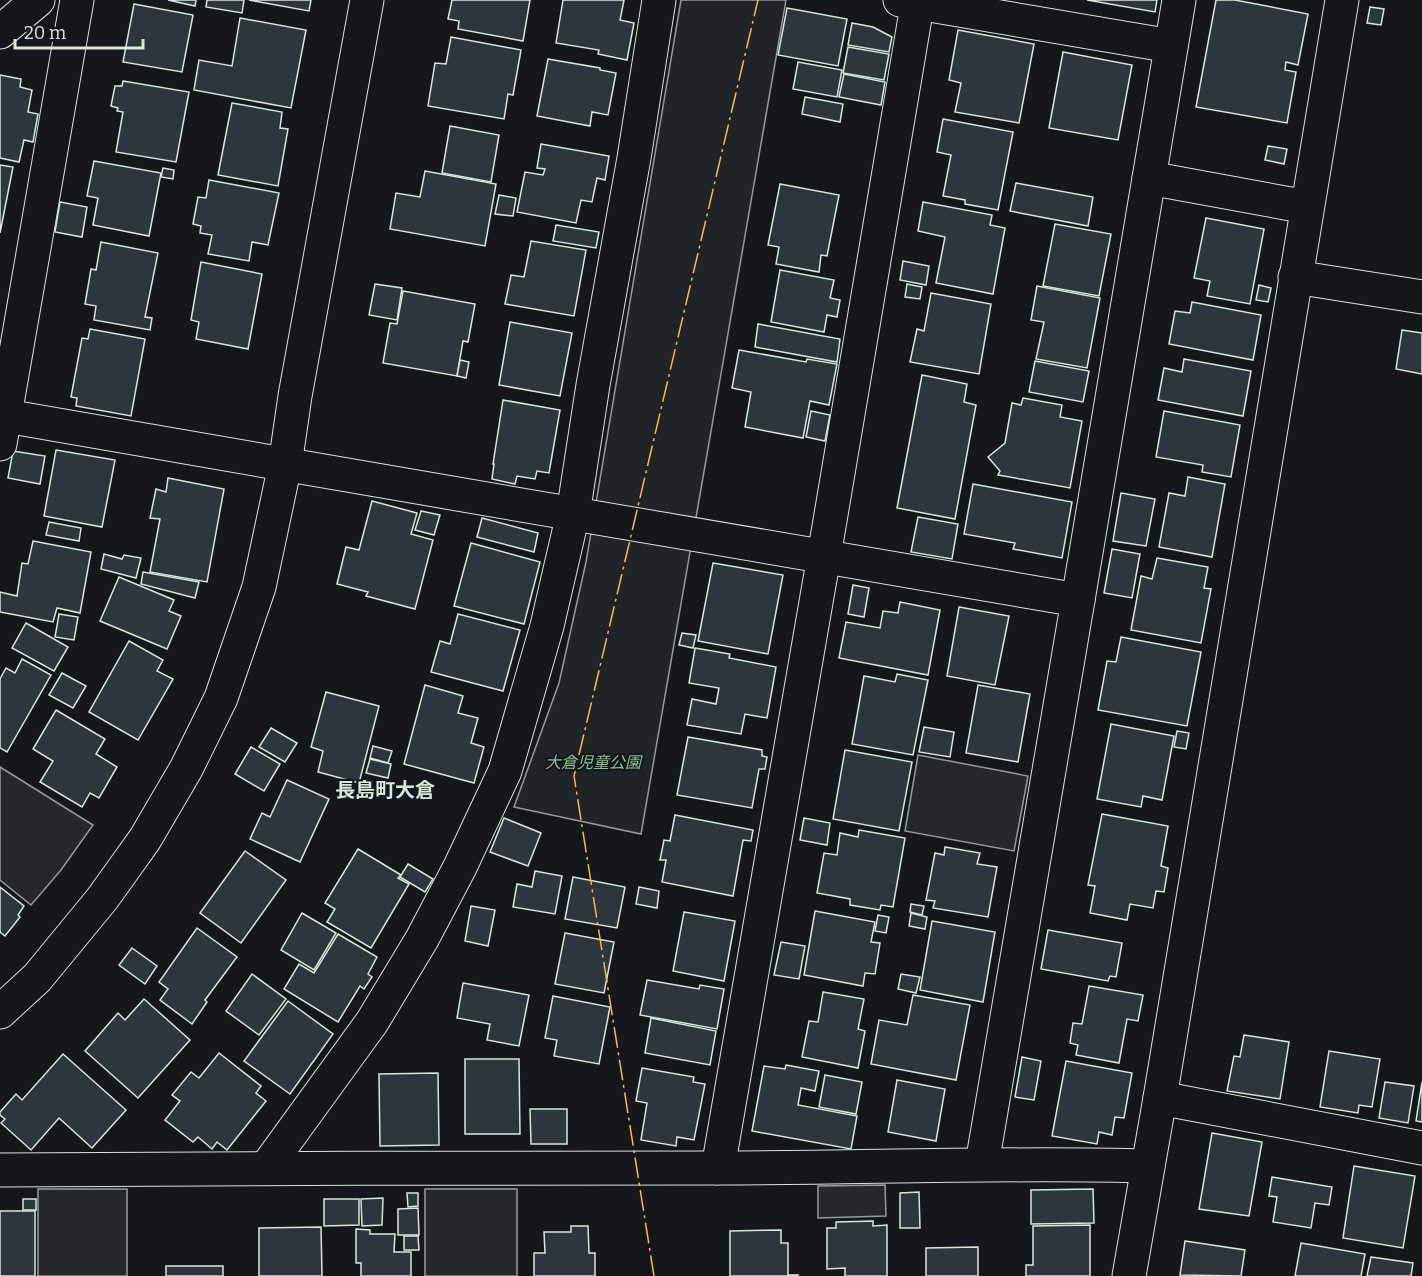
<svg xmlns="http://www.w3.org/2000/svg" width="1422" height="1276" font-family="Bitter,'Noto Sans JP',serif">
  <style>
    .green { fill: #202428; stroke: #939e99; stroke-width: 1.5 }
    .parking { fill: #24282b; stroke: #939e99; stroke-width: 1.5 }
    .building { fill: #2c363c; stroke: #d8e6dc; stroke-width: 1.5 }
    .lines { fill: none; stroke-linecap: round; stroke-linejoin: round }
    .minor-casing { stroke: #d8e6dc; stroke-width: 35 }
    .tertiary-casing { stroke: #d8e6dc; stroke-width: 35 }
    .minor { stroke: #14181c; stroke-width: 33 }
    .tertiary { stroke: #14181c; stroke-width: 33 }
    .power { stroke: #ffb74d; stroke-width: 1.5; stroke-dasharray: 21 4.5 3 4.5; stroke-linecap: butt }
    .labels { text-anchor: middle; stroke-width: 4.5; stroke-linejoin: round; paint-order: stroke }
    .park-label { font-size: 16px; font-style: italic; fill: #8ac095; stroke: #14181c }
    .quarter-label { font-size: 20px; font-weight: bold; fill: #d8e6dc; stroke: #14181c }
  </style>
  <rect width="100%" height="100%" fill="#14181c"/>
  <!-- green -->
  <polygon class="green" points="681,0 786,0 641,834 514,807 559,683 586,562"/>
  <!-- parking -->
  <g class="parking">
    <polygon points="918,755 1028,776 1014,851 905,831"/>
    <polygon points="0,767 93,825 61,870 31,905 0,880"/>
    <polygon points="885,1185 886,1216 818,1218 818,1186"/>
    <rect x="38" y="1189" width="89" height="87"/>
    <rect x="425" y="1189" width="92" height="87"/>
  </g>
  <!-- building -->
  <g class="building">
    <polygon points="168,0 196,0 195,6"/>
    <polygon points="207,0 244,0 242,13 206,7"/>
    <polygon points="249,0 311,0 309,11"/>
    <polygon points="452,0 530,0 523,41 458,29 459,21 448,19"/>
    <polygon points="563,0 624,0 620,20 634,23 627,60 598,54 599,50 556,43"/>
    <polygon points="1087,0 1157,0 1155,12"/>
    <polygon points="1216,0 1235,0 1308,14 1298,65 1286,62 1285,70 1296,72 1287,123 1196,107"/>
    <polygon points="134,4 193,15 182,72 123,62"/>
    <polygon points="1370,7 1384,9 1381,25 1367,23"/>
    <polygon points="787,8 847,19 838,66 778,55"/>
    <polygon points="240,18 306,30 291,108 194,90 199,60 232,66"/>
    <polygon points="852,23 873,27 892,37 889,52 848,45"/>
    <polygon points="958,30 1034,44 1019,123 955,112 961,83 949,80"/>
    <polygon points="451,37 521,50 513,95 508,94 504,119 428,106 435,63 446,64"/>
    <polygon points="848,47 889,54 884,80 843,73"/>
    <polygon points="1063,52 1132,65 1118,140 1049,128"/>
    <polygon points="548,59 600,68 600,70 616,73 608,115 592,112 590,126 537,116"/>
    <polygon points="798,62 842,70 837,97 793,89"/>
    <polygon points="844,74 885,82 881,105 839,97"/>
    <polygon points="0,75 21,79 20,87 32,90 28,112 38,114 33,142 24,140 19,162 0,158"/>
    <polygon points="123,81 189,92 176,162 116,152 123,112 117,111 118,108 111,106 115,86 122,86"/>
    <polygon points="805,97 843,104 840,122 802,114"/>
    <polygon points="232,103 282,112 280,128 288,129 278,186 218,175"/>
    <polygon points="943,119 1013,132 998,210 965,204 965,200 943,196 951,155 937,152"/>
    <polygon points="450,126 499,135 491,182 442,173"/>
    <polygon points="541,144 609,156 605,180 597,178 592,202 581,200 576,223 517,212 525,172 543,175 545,169 537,168"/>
    <polygon points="1268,146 1287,149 1284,164 1265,160"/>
    <polygon points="94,161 161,173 149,236 93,225 98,198 87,196"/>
    <polygon points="0,165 13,167 0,233"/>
    <polygon points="163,168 174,170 173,179 161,177"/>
    <polygon points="425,171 496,184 485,246 390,229 396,193 420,197"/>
    <polygon points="209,180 279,193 268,245 252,242 249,261 208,254 212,235 200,233 201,226 193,224 198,197 206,198"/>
    <polygon points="1016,183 1093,197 1088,226 1010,211"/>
    <polygon points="780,184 839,195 827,256 821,255 819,272 776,264 779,247 768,245"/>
    <polygon points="499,195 516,198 513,216 495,214"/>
    <polygon points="60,202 87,207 82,237 55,232"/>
    <polygon points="923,202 992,215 990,225 1005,228 993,294 936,283 945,237 918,231"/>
    <polygon points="1206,218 1264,229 1250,304 1207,296 1210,281 1194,278"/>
    <polygon points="1055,224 1111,234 1099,296 1043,286"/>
    <polygon points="556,225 599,232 596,248 553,241"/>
    <polygon points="531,241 586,250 574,316 505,304 511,275 524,277"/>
    <polygon points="101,242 158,253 145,317 152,318 150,330 94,320 96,306 85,304 91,269 96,270"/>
    <polygon points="903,261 929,266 926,285 900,280"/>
    <polygon points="201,262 262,274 248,349 196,339 199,322 191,320"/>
    <polygon points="780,270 834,280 830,298 840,300 837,317 827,315 824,332 771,322"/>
    <polygon points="375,284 402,288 397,320 369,315"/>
    <polygon points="907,284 922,287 920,299 905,297"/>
    <polygon points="1259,285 1271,288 1268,302 1256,300"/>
    <polygon points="1037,286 1100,298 1087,368 1036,359 1044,322 1031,320"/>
    <polygon points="403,291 475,304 468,342 463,341 457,376 383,363 390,323 397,324"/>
    <polygon points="931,293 991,304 979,374 910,362 917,329 924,331"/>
    <polygon points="1192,302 1261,315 1253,360 1169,344 1175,311 1190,313"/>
    <polygon points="510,322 572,333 560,396 499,385"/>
    <polygon points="758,324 840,339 837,362 755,347"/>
    <polygon points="90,329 145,339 131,416 76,406 77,398 71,397 82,338 88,339"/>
    <polygon points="1402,330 1422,333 1422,374 1396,369"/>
    <polygon points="739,350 806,362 807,359 837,364 829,405 810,401 803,438 745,427 751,392 732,388"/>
    <polygon points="1184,359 1251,371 1243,416 1158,400 1164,368 1182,372"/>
    <polygon points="460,360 469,362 466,378 457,376"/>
    <polygon points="1035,361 1089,371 1083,402 1029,392"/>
    <polygon points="922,375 967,384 964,402 976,405 955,519 897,508"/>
    <polygon points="1023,398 1062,405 1060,417 1082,421 1070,488 998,475 1000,471 988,457 1005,443 1012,403 1021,405"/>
    <polygon points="503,400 560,410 549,473 537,471 535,479 517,476 515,484 492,479 494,464 493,464"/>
    <polygon points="811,411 830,415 825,441 806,437"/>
    <polygon points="1164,411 1240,425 1231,477 1202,472 1203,465 1156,457"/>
    <polygon points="56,450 115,460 102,527 44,516"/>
    <polygon points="13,451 45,456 40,484 8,478"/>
    <polygon points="1188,477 1225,484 1212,557 1159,547 1169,493 1185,496"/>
    <polygon points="168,478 224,489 207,582 150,572 160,519 150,518 156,489 166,492"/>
    <polygon points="973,484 1072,502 1062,558 1013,549 1015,543 964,534"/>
    <polygon points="1121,493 1155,499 1146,546 1113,541"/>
    <polygon points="372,501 417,513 411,534 433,540 415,609 366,596 368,592 337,584 346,547 359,550"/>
    <polygon points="421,511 440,515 434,535 415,530"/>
    <polygon points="918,517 958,524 952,559 911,552"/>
    <polygon points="482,518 538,533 534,552 477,537"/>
    <polygon points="49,522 81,528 79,541 46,535"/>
    <polygon points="33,541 91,552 80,613 57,608 53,622 0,612 0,592 17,596 22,563 28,564"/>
    <polygon points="471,543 540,562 524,624 454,606"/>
    <polygon points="1112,549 1140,554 1132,598 1104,593"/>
    <polygon points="104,554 122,559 124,555 141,558 136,578 101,569"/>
    <polygon points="1157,558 1208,567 1204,588 1211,589 1201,643 1131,630 1141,576 1152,579"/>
    <polygon points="713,563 783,575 768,654 698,641"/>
    <polygon points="143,572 199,582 195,598 141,584"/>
    <polygon points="119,577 174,600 169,611 181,616 167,649 100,621"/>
    <polygon points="853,585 869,588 864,617 848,614"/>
    <polygon points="900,602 940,610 928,675 839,658 846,622 880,628 883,611 898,613"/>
    <polygon points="959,607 1009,616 995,685 947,676"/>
    <polygon points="59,614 78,617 74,640 55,637"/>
    <polygon points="458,614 520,630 503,691 431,672 440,641 450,644"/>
    <polygon points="26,623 68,647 54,671 12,648"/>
    <polygon points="682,633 696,635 693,648 679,645"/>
    <polygon points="1121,637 1201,652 1187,726 1098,710 1107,661 1116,662"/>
    <polygon points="129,641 163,660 157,671 173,679 138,740 89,712"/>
    <polygon points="695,648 730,654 729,658 776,667 767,718 745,714 741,734 687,725 692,699 716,704 719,688 689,683"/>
    <polygon points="22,659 51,675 7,752 0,748 0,679 6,668 15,673"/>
    <polygon points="62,673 86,686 73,708 49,695"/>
    <polygon points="897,674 928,680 913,755 852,744 864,676 895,682"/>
    <polygon points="425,685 463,696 458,713 478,718 471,743 484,747 474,783 404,764"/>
    <polygon points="978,685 1030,694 1018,762 966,753"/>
    <polygon points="326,692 379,706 359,783 318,772 323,751 311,747"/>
    <polygon points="56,710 105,739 96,754 117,767 99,798 90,793 82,807 40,782 53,761 33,749"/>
    <polygon points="1111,724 1174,736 1162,800 1143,796 1141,807 1097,799"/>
    <polygon points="924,727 954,732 950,757 919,752"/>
    <polygon points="271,728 297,743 285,762 259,747"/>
    <polygon points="1177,731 1189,733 1186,749 1174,747"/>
    <polygon points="688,737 762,750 762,756 767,757 765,769 759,769 752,808 677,795"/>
    <polygon points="373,746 392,751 388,763 370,758"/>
    <polygon points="251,747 280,764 264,791 235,774"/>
    <polygon points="845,750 912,762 899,831 833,819"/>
    <polygon points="370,759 391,764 388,778 366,773"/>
    <polygon points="287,780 329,799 300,862 250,839 262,813 270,817"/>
    <polygon points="1102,814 1168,826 1161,866 1168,868 1164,892 1156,891 1153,908 1130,904 1127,920 1090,913 1095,886 1088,885"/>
    <polygon points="675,815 753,830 751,841 743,840 733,896 662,882 666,860 660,860 664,840 670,841"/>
    <polygon points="504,818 541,833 528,866 490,852"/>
    <polygon points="804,818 830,823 827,845 800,840"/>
    <polygon points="859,830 905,838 893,907 881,905 880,910 850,905 850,899 817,893 824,853 837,855 840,833 858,837"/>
    <polygon points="945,847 980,853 977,864 997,867 988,917 933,908 935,901 926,900 935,853 944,855"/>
    <polygon points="358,849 401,875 398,878 409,884 371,948 327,922 335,909 325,903"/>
    <polygon points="245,851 286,880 241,943 200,913"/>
    <polygon points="408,864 433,879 425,892 400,877"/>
    <polygon points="535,871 562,876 555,914 513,907 517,884 532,887"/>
    <polygon points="573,877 625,887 617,928 565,919"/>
    <polygon points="0,887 24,906 18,915 20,917 5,936 0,932"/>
    <polygon points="639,887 659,891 657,908 636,904"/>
    <polygon points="911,904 924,906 922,915 910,912"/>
    <polygon points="471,906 495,910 488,946 465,941"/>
    <polygon points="815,911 875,922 871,942 880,943 875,974 865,973 863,986 804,975"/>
    <polygon points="684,912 735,921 724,981 673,971"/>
    <polygon points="302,913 336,933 314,970 281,950"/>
    <polygon points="911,913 927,917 925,929 909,926"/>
    <polygon points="878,915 889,917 886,933 875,931"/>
    <polygon points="932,921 995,932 983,1002 920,990"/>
    <polygon points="197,928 237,957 205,1000 207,1002 192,1024 160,1000 168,989 159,982"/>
    <polygon points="1048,930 1122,943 1116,977 1110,976 1108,981 1041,969"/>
    <polygon points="565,933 614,942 604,993 555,984"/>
    <polygon points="338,934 377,957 368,974 372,977 364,989 360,986 338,1022 284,989 299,964 314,973"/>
    <polygon points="781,942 805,946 799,979 774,975"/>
    <polygon points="132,948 157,966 145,984 119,965"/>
    <polygon points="252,974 286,999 259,1035 226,1011"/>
    <polygon points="901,974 920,977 916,993 898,989"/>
    <polygon points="647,980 699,989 700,985 724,989 717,1029 640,1015"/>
    <polygon points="463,983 529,995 519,1046 487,1040 490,1024 457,1018"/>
    <polygon points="1089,986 1143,995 1138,1021 1127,1019 1119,1063 1076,1055 1078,1045 1070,1043 1073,1023 1082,1024"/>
    <polygon points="823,992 864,999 858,1029 865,1031 858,1068 802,1057 809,1021 818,1022"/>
    <polygon points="913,995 970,1005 956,1080 871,1064 879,1020 907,1025"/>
    <polygon points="553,996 610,1007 599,1064 554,1056 557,1040 545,1038"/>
    <polygon points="144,999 190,1040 138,1098 85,1051 118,1013 125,1020"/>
    <polygon points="288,1001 333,1034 290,1094 244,1061"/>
    <polygon points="651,1018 716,1031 710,1065 645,1053"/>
    <polygon points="1244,1035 1289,1042 1280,1099 1227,1091 1234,1056 1240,1057"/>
    <polygon points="1329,1051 1380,1059 1372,1107 1359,1105 1358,1113 1320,1107"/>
    <polygon points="219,1053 261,1086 256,1093 266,1101 227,1150 217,1142 212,1149 198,1137 193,1142 165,1120 180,1101 172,1095 191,1072 199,1078"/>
    <polygon points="63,1054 126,1110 92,1148 59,1118 31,1150 1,1123 5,1119 0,1115 0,1112 16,1094 22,1100"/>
    <polygon points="1022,1057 1041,1061 1034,1100 1015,1097"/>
    <polygon points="465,1059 519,1059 520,1134 465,1134"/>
    <polygon points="1066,1061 1132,1073 1124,1118 1115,1117 1112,1135 1099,1132 1097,1144 1052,1136"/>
    <polygon points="786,1065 819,1071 815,1091 801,1088 798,1105 857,1116 851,1149 752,1131 764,1066 785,1069"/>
    <polygon points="642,1068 694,1077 693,1082 705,1084 694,1140 677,1137 676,1146 641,1140 647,1103 636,1101"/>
    <polygon points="438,1073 439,1145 380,1146 379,1074"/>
    <polygon points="825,1075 862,1082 856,1114 819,1107"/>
    <polygon points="897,1080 945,1089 936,1141 888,1132"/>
    <polygon points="1385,1082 1414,1086 1408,1123 1379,1118"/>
    <polygon points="1422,1082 1422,1122 1416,1121"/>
    <polygon points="530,1109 567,1109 567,1144 531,1144"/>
    <polygon points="1212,1133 1262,1142 1249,1216 1199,1209"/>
    <polygon points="1354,1166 1415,1176 1403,1248 1343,1238"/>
    <polygon points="1272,1177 1332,1187 1329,1205 1315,1203 1311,1228 1273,1222 1277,1197 1269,1196"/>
    <polygon points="1093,1189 1094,1223 1031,1224 1031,1190"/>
    <polygon points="919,1192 920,1228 900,1228 900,1193"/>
    <polygon points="407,1193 418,1193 418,1206 408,1207"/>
    <polygon points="383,1198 382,1225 362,1226 361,1199"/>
    <rect x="23" y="1199" width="13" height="11"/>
    <polygon points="324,1199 359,1199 359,1225 324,1226"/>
    <polygon points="418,1208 419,1235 398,1235 398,1209"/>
    <rect x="0" y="1211" width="35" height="65"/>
    <polygon points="873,1221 873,1226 887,1225 887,1276 845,1276 845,1268 827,1269 827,1228 836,1228 836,1222"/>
    <polygon points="1090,1225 1090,1276 1026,1276 1026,1265 1033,1265 1033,1226"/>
    <polygon points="571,1226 588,1226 589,1253 595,1253 595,1276 534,1276 534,1253 545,1253 544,1232 571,1232"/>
    <polygon points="321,1227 322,1276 259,1276 259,1228"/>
    <polygon points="356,1229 370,1230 370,1234 395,1234 394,1252 411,1252 411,1276 361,1276 361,1263 356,1263"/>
    <polygon points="781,1230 781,1243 788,1243 788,1275 798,1275 798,1276 730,1276 730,1231"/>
    <polygon points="404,1236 418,1236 419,1250 404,1250"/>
    <polygon points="1185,1241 1245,1250 1241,1276 1180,1275"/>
    <polygon points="1301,1243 1365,1254 1361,1276 1295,1276"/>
    <polygon points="978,1247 978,1276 926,1276 926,1248"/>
    <polygon points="1371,1257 1413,1263 1411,1276 1367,1276"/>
    <rect x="166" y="1266" width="57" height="10"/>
  </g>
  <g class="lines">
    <!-- minor casing -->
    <g class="minor-casing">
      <g id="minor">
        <polyline points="900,0 1171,46"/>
        <polyline points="0,32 38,0"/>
        <polyline points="1149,178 1307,207"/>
        <polyline points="1295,277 1422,297"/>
        <path d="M6 416C363 479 721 538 1078 600"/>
        <polyline points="0,444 77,0"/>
        <polyline points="1160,1098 1422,1148"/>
        <polyline points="982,1164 1078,600 1179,0"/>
        <polyline points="266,1168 372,1022 422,939 460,867 505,771 547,626 573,514 593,385 634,158 659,0"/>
        <polyline points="718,1168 824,556 918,0"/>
        <path d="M0 1170C238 1168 477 1168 715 1168 860 1168 1004 1162 1148 1166"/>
        <polyline points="1129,1276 1160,1098 1342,0"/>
      </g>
    </g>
    <!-- tertiary casing -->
    <g class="tertiary-casing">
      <polyline id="tertiary" points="0,1012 37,978 102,899 125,867 145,839 186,769 221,698 259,587 285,465 295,396 367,0"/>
    </g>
    <!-- minor -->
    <use href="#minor" class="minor"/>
    <!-- tertiary -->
    <use href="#tertiary" class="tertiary"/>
    <!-- power -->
    <polyline class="power" points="654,1276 574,776 758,0"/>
  </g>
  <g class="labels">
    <!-- park labels -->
    <g class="park-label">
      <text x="593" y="768">大倉児童公園</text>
    </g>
    <!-- quarter labels -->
    <g class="quarter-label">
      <text x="385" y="797">長島町大倉</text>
    </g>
  </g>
  <!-- scale -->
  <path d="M15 39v9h128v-9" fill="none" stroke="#d8e6dc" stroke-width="3"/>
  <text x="24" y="39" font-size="18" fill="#d8e6dc" stroke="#14181c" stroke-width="4.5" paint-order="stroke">20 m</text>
</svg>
